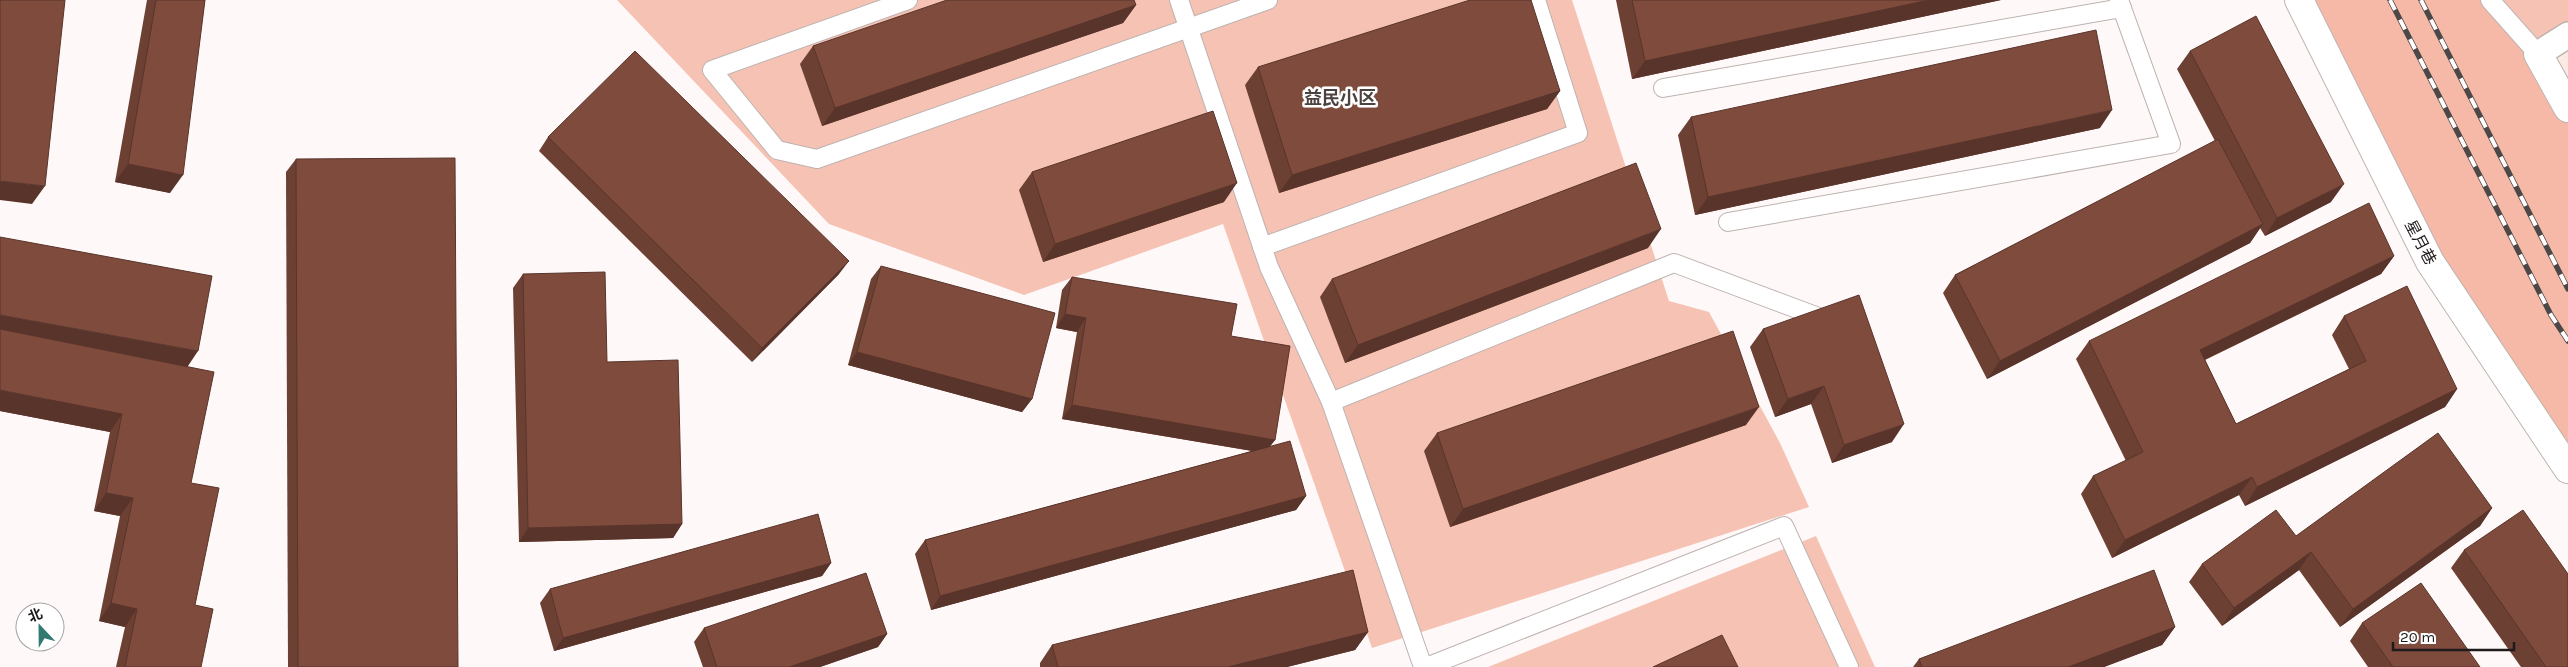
<svg xmlns="http://www.w3.org/2000/svg" width="2568" height="667" font-family="Karla,'Noto Sans SC',sans-serif">
  <style>
    .built { fill: #feeae5 }
    .green { fill: #f5c2b4 }
    .forest { fill: #f6b9a8 }
    .lines { fill: none; stroke-linecap: round; stroke-linejoin: round }
    .service-casing { stroke: #beb3b0; stroke-width: 20 }
    .pedestrian-casing { stroke: #beb3b0; stroke-width: 28 }
    .minor-casing { stroke: #beb3b0; stroke-width: 30 }
    .service { stroke: #fff; stroke-width: 18 }
    .pedestrian { stroke: #fff; stroke-width: 25 }
    .minor { stroke: #fff; stroke-width: 28 }
    .rail-casing { stroke: #4c4847; stroke-width: 5.5 }
    .rail { stroke: #fff; stroke-width: 4; stroke-dasharray: 11; stroke-linecap: butt }
    .wall { fill: #6d4034 }
    .shaded-wall { fill: #59342b }
    .building { fill: #7f4b3d; stroke: #59342b }
    .labels { text-anchor: middle; stroke-width: 5; stroke-linejoin: round; paint-order: stroke }
    .street-label { font-size: 16px; fill: #1f1b1a; stroke: #fff }
    .neighbourhood-label { font-size: 18px; font-weight: bold; fill: #4c4240; stroke: #fff }
  </style>
  <rect width="100%" height="100%" fill="#fef9f8"/>
  <!-- built -->
  <polygon class="built" points="2568,35 2568,108 2538,54"/>
  <!-- green -->
  <g class="green">
    <polygon points="617,0 1572,0 1669,301 1709,312 1780,443 1809,507 1372,648 1223,224 1024,295 829,224"/>
    <polygon points="2490,0 2568,0 2568,35 2538,54"/>
    <polygon points="1816,536 1875,667 1488,667"/>
  </g>
  <!-- forest -->
  <polygon class="forest" points="2299,0 2490,0 2568,108 2568,469 2430,262"/>
  <g class="lines">
    <!-- service casing -->
    <g class="service-casing">
      <g id="service">
        <polyline points="908,0 712,70 777,150 817,159 1268,0"/>
        <polyline points="1179,0 1269,267 1331,402 1423,667"/>
        <polyline points="2490,0 2538,54"/>
        <polyline points="1663,88 2122,8"/>
        <polyline points="1728,222 2171,144 2119,0"/>
        <polyline points="1262,247 1578,133 1536,0"/>
        <polyline points="1331,402 1674,263 1824,319"/>
        <polyline points="1426,667 1784,526 1849,667"/>
      </g>
    </g>
    <!-- pedestrian casing -->
    <g class="pedestrian-casing">
      <polyline id="pedestrian" points="2538,54 2568,35"/>
    </g>
    <!-- minor casing -->
    <g class="minor-casing">
      <g id="minor">
        <polyline points="2299,0 2430,262 2568,469"/>
        <polyline points="2538,54 2568,108"/>
      </g>
    </g>
    <!-- service -->
    <use href="#service" class="service"/>
    <!-- pedestrian -->
    <use href="#pedestrian" class="pedestrian"/>
    <!-- minor -->
    <use href="#minor" class="minor"/>
    <!-- rail casing -->
    <g class="rail-casing">
      <g id="rail">
        <polyline points="2390,0 2551,315 2568,341"/>
        <polyline points="2421,0 2568,289"/>
      </g>
    </g>
    <!-- rail -->
    <use href="#rail" class="rail"/>
  </g>
  <!-- wall -->
  <g class="wall">
    <polygon points="147,0 205,0 170,193 115,182"/>
    <polygon points="1616,0 2001,0 1632,79"/>
    <polygon points="1136,5 1123,23 822,126 800,64 813,46"/>
    <polygon points="2190,51 2331,202 2265,236 2260,228 2250,243 1987,379 1943,293 1955,275 2215,141 2177,69"/>
    <polygon points="1258,67 1560,91 1547,109 1279,193 1245,85"/>
    <polygon points="1691,117 2100,128 1695,215 1678,135"/>
    <polygon points="548,137 839,274 752,362 539,151"/>
    <polygon points="296,159 458,667 288,667 286,172"/>
    <polygon points="1032,172 1224,202 1043,262 1019,190"/>
    <polygon points="1648,248 1345,363 1320,297 1332,279"/>
    <polygon points="2394,256 2381,274 2205,360 2236,424 2349,369 2332,335 2344,316 2457,389 2445,407 2245,506 2239,495 2112,558 2081,494 2093,476 2126,461 2076,359 2089,341"/>
    <polygon points="881,266 1032,399 1022,412 848,365 871,279"/>
    <polygon points="523,274 607,362 682,524 673,538 519,542 513,288"/>
    <polygon points="1072,277 1231,336 1275,440 1270,446 1306,496 1296,510 931,610 915,554 925,540 1252,451 1062,419 1077,332 1056,328 1062,290"/>
    <polygon points="1763,329 1892,442 1832,463 1811,404 1775,417 1750,347"/>
    <polygon points="187,367 195,605 201,667 116,667 125,627 99,621 120,516 94,511 110,432 0,411"/>
    <polygon points="1746,425 1450,527 1424,451 1437,433"/>
    <polygon points="2492,508 2480,526 2340,627 2299,570 2222,626 2189,582 2202,564 2296,536"/>
    <polygon points="2464,550 2568,667 2521,667 2451,568"/>
    <polygon points="831,563 822,576 554,651 540,603 550,589"/>
    <polygon points="2362,623 2480,667 2368,667 2350,641"/>
    <polygon points="2175,627 2162,645 2104,667 1913,667 1919,659"/>
    <polygon points="704,628 887,634 878,647 820,667 703,667 694,642"/>
    <polygon points="1368,632 1355,650 1287,667 1040,667 1040,663 1052,645"/>
  </g>
  <!-- shaded-wall -->
  <g class="shaded-wall">
    <polygon points="1929,0 2001,0 1632,79 1645,61"/>
    <polygon points="1136,5 1123,23 822,126 835,108"/>
    <polygon points="1560,91 1547,109 1279,193 1292,175"/>
    <polygon points="2112,110 2100,128 1695,215 1708,197"/>
    <polygon points="128,164 183,175 170,193 115,182"/>
    <polygon points="0,181 45,186 32,204 0,200"/>
    <polygon points="1237,183 1224,202 1043,262 1055,244"/>
    <polygon points="2344,184 2331,202 2265,236 2277,218"/>
    <polygon points="2263,224 2250,243 1987,379 2000,361"/>
    <polygon points="1661,229 1648,248 1345,363 1358,345"/>
    <polygon points="2394,256 2381,274 2187,368 2200,350"/>
    <polygon points="849,261 839,274 752,362 762,348"/>
    <polygon points="1065,314 1086,318 1077,332 1056,328"/>
    <polygon points="0,315 198,351 186,369 0,335"/>
    <polygon points="857,352 1032,399 1022,412 848,365"/>
    <polygon points="1824,386 1811,404 1775,417 1788,399"/>
    <polygon points="2457,389 2445,407 2245,506 2257,487"/>
    <polygon points="0,390 122,414 110,432 0,411"/>
    <polygon points="1072,405 1275,440 1265,453 1062,419"/>
    <polygon points="1759,407 1746,425 1450,527 1463,509"/>
    <polygon points="1904,424 1892,442 1832,463 1844,445"/>
    <polygon points="2252,477 2239,495 2112,558 2125,540"/>
    <polygon points="106,493 133,498 120,516 94,511"/>
    <polygon points="1306,496 1296,510 931,610 940,596"/>
    <polygon points="2492,508 2480,526 2340,627 2353,609"/>
    <polygon points="682,524 673,538 519,542 528,528"/>
    <polygon points="2311,552 2299,570 2222,626 2234,608"/>
    <polygon points="831,563 822,576 554,651 563,638"/>
    <polygon points="111,603 137,609 125,627 99,621"/>
    <polygon points="2175,627 2162,645 2104,667 2068,667"/>
    <polygon points="1368,632 1355,650 1287,667 1228,667"/>
    <polygon points="887,634 878,647 820,667 789,667"/>
  </g>
  <!-- building -->
  <g class="building">
    <polygon points="0,0 65,0 45,186 0,181"/>
    <polygon points="156,0 205,0 183,175 128,164"/>
    <polygon points="947,0 1134,0 1136,5 835,108 813,46"/>
    <polygon points="1470,0 1531,0 1560,91 1292,175 1258,67"/>
    <polygon points="1632,0 1929,0 1645,61"/>
    <polygon points="2256,16 2344,184 2277,218 2190,51"/>
    <polygon points="2096,30 2112,110 1708,197 1691,117"/>
    <polygon points="635,51 849,261 762,348 548,137"/>
    <polygon points="1213,111 1237,183 1055,244 1032,172"/>
    <polygon points="2218,139 2263,224 2000,361 1955,275"/>
    <polygon points="455,158 458,667 298,667 296,159"/>
    <polygon points="1636,163 1661,229 1358,345 1332,279"/>
    <polygon points="2369,203 2394,256 2200,350 2236,424 2366,361 2344,316 2407,286 2457,389 2257,487 2252,477 2125,540 2093,476 2143,452 2089,341"/>
    <polygon points="0,237 212,276 198,351 0,315"/>
    <polygon points="881,266 1055,313 1032,399 857,352"/>
    <polygon points="605,272 607,362 678,360 682,524 528,528 523,274"/>
    <polygon points="1072,277 1237,304 1231,336 1290,346 1275,440 1072,405 1086,318 1065,314"/>
    <polygon points="1859,295 1904,424 1844,445 1824,386 1788,399 1763,329"/>
    <polygon points="0,329 214,372 191,483 219,488 195,605 213,609 201,667 125,667 137,609 111,603 133,498 106,493 122,414 0,390"/>
    <polygon points="1733,331 1759,407 1463,509 1437,433"/>
    <polygon points="2438,433 2492,508 2353,609 2311,552 2234,608 2202,564 2276,510 2296,536"/>
    <polygon points="1290,441 1306,496 940,596 925,540"/>
    <polygon points="2523,510 2568,574 2568,667 2546,667 2464,550"/>
    <polygon points="818,514 831,563 563,638 550,589"/>
    <polygon points="1353,570 1368,632 1228,667 1058,667 1052,645"/>
    <polygon points="2154,570 2175,627 2068,667 1922,667 1919,659"/>
    <polygon points="866,573 887,634 789,667 717,667 704,628"/>
    <polygon points="2421,583 2480,667 2393,667 2362,623"/>
    <polygon points="1722,635 1738,667 1653,667"/>
  </g>
  <g class="labels">
    <!-- street labels -->
    <g class="street-label">
      <text transform="translate(2421 242) rotate(62)" y="6">星月巷</text>
    </g>
    <!-- neighbourhood labels -->
    <g class="neighbourhood-label">
      <text x="1340" y="104">益民小区</text>
    </g>
  </g>
  <!-- north arrow -->
  <g transform="translate(40 627) rotate(338)"><circle r="24" fill="#ffffff" stroke="#a5a4a3"/>
  <path d="M0-4L9 19L0 12L-9 19Z" fill="#317971"/>
  <text y="-8" font-size="14" font-weight="bold" text-anchor="middle" fill="#1f1b1a">北</text>
  </g>
  <!-- scale -->
  <path d="M2393 642v8h121v-8" fill="none" stroke="#1f1b1a" stroke-width="2.5"/>
  <text x="2400" y="642" font-size="15" fill="#1f1b1a" stroke="#ffffff" stroke-width="4" paint-order="stroke">20 m</text>
</svg>
